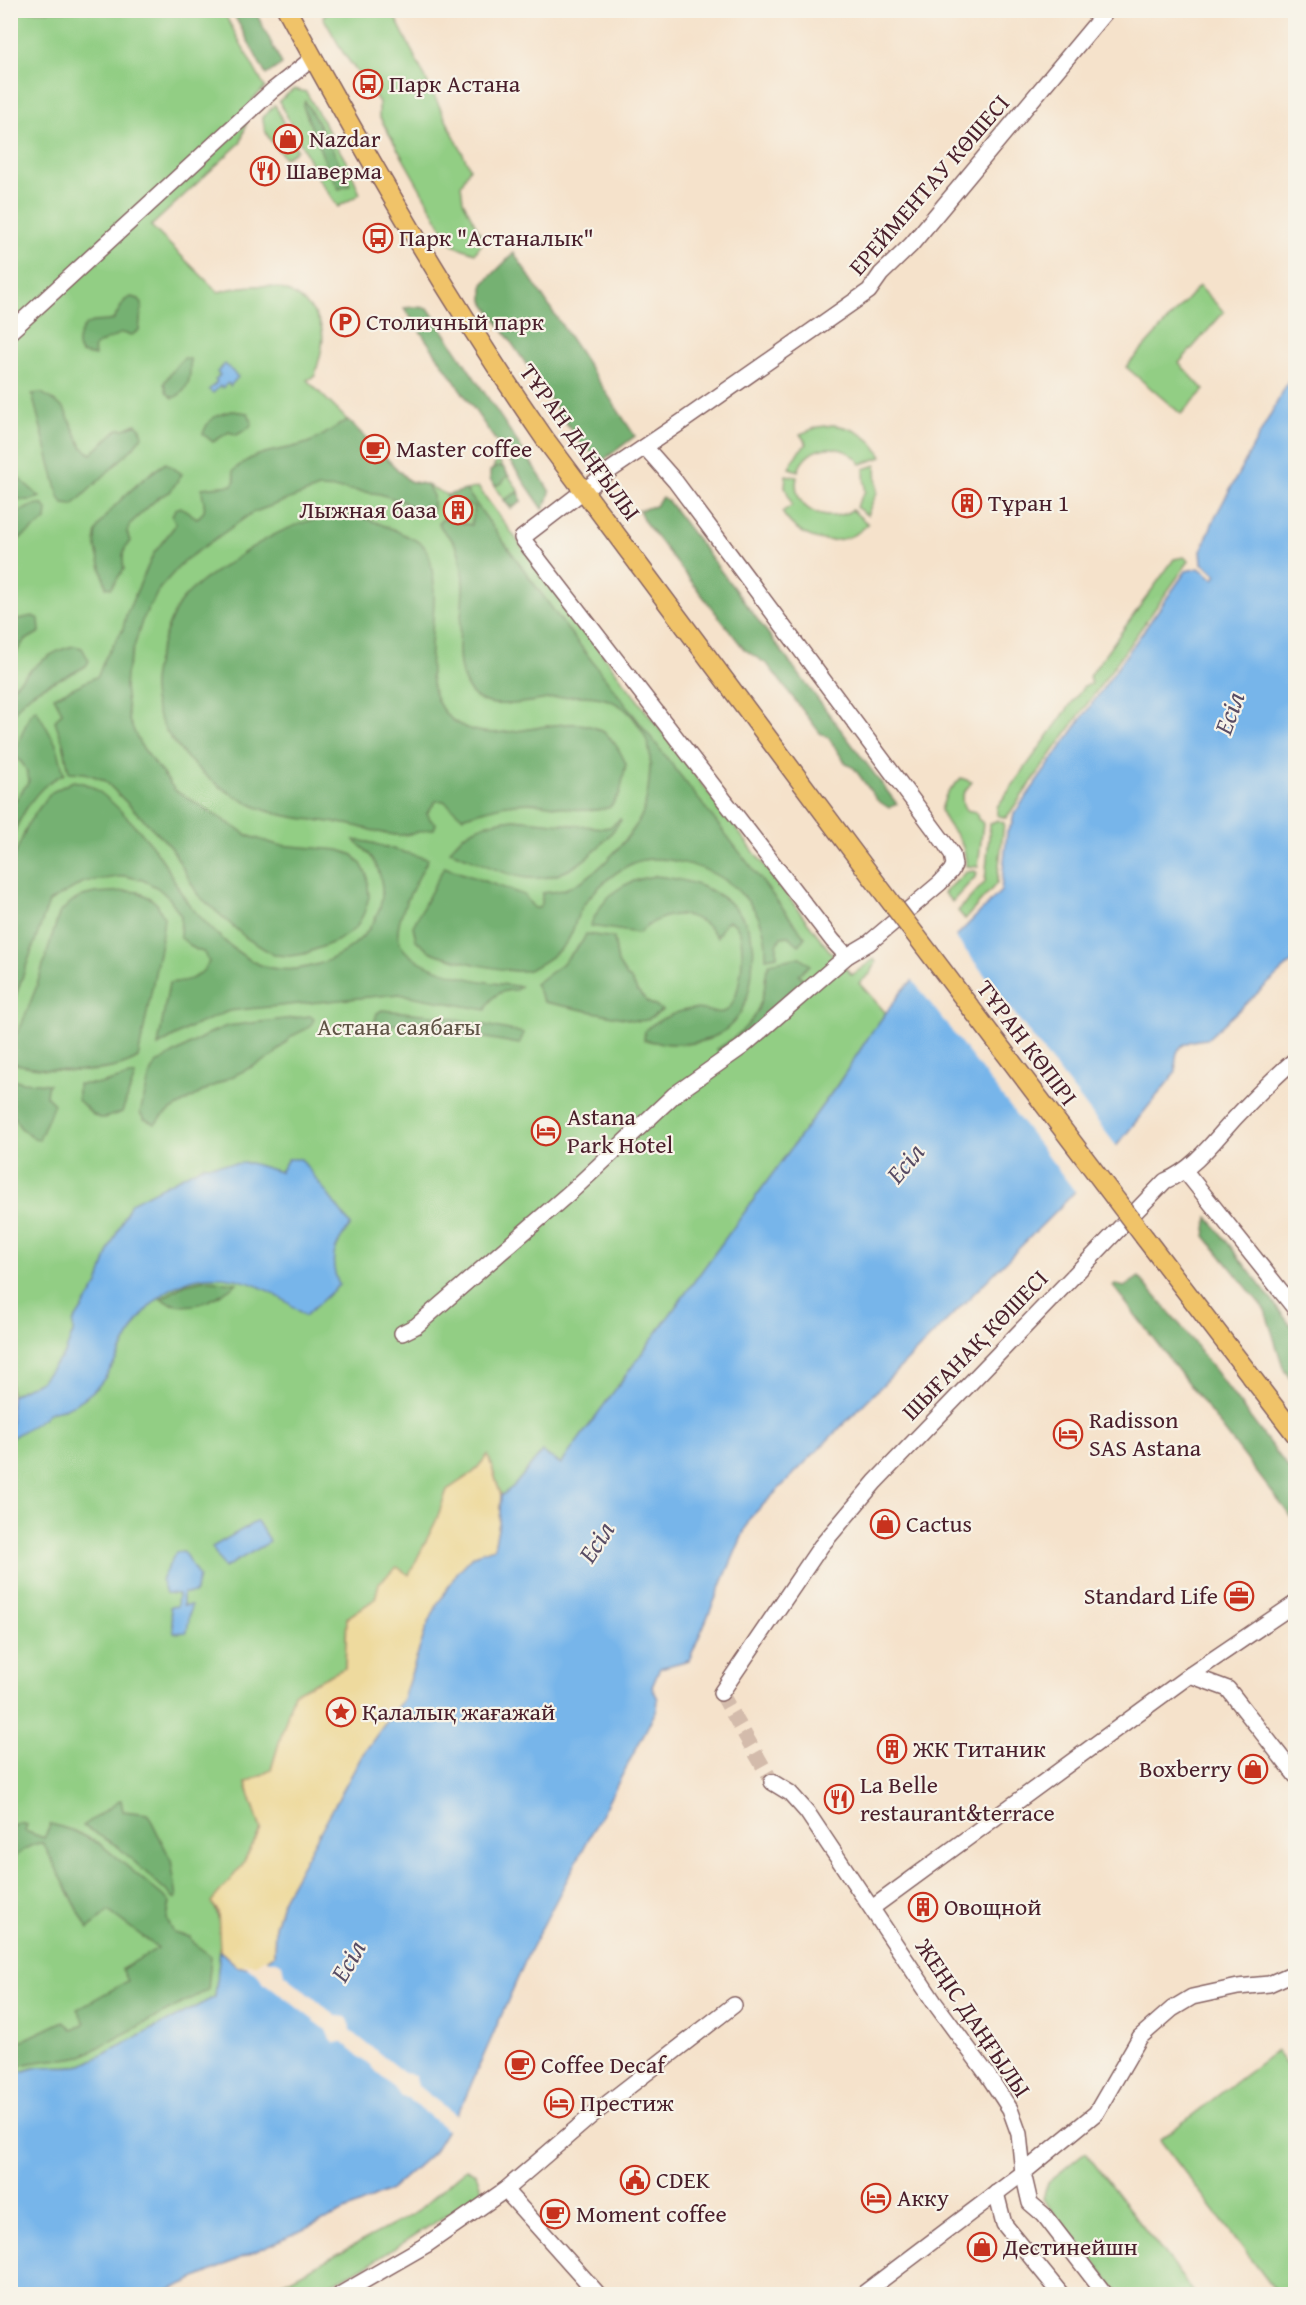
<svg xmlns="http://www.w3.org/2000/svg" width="1306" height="2305" font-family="'Gentium Book Plus',serif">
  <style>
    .green { fill: #92ce84; stroke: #6e7658; stroke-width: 1.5 }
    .forest { fill: #75b172; stroke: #60684e; stroke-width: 1.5 }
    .sand { fill: #eeda9e; stroke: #9c7c64; stroke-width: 1.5 }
    .water { fill: #77b5ea; stroke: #606a8a; stroke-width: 1.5 }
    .pier { fill: #f5e2cb }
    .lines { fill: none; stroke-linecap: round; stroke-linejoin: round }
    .minor-tunnel { stroke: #d3bbab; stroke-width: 15; stroke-dasharray: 15 8; stroke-linecap: butt }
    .minor-casing { stroke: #866363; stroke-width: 18 }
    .major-casing { stroke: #866363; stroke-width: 21 }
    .minor { stroke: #fff; stroke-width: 15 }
    .major { stroke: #f0c369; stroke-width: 18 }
    .major-bridge-casing { stroke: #866363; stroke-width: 21; stroke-linecap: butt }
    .major-bridge { stroke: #f0c369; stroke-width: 18 }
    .labels { text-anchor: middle; stroke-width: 4.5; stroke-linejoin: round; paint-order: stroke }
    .poi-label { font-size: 24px; fill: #4a1f2b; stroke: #f7f3e8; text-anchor: start }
    .street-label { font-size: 24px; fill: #4a1f2b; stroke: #f7f3e8 }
    .park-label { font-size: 24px; fill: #605446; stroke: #f7f3e8 }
    .water-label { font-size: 26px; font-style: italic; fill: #584c64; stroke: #f7f3e8 }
  </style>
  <rect width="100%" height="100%" fill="#f7f3e8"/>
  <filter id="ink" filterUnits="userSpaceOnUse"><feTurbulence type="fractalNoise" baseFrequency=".0167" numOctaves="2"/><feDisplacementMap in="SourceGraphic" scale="12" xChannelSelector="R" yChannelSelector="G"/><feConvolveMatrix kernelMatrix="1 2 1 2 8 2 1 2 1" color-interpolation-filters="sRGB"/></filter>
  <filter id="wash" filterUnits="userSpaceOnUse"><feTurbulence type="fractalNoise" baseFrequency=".008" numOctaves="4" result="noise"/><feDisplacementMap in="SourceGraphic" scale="24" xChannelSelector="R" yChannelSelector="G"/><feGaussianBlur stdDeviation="1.35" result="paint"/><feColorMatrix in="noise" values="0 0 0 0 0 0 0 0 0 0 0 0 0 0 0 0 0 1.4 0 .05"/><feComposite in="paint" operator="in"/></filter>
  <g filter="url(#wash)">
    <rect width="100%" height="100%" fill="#f5e2cb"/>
    <!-- green -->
    <g class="green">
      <polygon points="389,10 393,13 470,168 461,185 463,201 484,241 475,253 452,245 379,116 379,102 344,54 323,17 329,11"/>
      <path d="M11 11H223L265 88 253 99 241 142 151 226 218 292C248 284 281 280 305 303 314 311 319 318 322 330 325 345 318 362 315 376L307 380 409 481 427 485 447 495 478 487 561 600 829 950 852 975 874 959 876 962 871 973 859 983 886 1013 838 1084 561 1465 542 1452 514 1486 501 1496 488 1455 474 1472 447 1490 437 1519 409 1575 380 1583 375 1599 347 1618 345 1668 294 1693 271 1770 246 1784 261 1829 241 1867 212 1902C226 1923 218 1971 215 1997L83 2065C67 2068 50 2065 34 2068 25 2070 19 2074 11 2072Z"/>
      <polygon points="294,89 306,92 348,165 360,194 338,207 320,181 279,101"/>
      <path d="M275 105 297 150 285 158C273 144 263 135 263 117Z"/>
      <polygon points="1199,286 1224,312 1179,363 1204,390 1181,414 1126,367"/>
      <path d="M833 425C854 427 873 438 882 457L861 464C845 441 808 442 798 471L789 468 798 452 807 444 800 434 818 427Z"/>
      <path d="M498 460 519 491 521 502 511 509C499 492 482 479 498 460Z"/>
      <polygon points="876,465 877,492 867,515 856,507 865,491 864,469"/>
      <path d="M786 475 797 477C790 509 827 526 852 510L868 524C841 552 800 542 782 512L792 505 785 487Z"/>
      <polygon points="1184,557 1189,561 1006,818 997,815 997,807 1084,686 1091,684 1089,677 1174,559"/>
      <path d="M961 778 972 782C963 793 958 798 966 810L976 812 978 819 983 823 978 867 966 866C965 832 948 834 941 810L946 795Z"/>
      <polygon points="997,820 1004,823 997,883 965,919 958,911 985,882 990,824"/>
      <polygon points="975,871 977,873 976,876 952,902 944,893 966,872"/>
      <polygon points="1276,2051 1295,2077 1295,2294 1278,2294 1160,2140"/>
      <polygon points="1085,2152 1195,2294 1120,2294 1043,2199 1047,2183"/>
      <polygon points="466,2169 476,2174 483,2192 368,2265 310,2294 262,2294 415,2213"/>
    </g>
    <!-- forest -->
    <g class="forest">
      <polygon points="232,11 255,11 282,64 266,75"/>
      <polygon points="305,101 329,142 350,185 339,189 327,167 303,106"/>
      <polygon points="514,253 635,436 602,461 580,443 483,301 483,284"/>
      <path d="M131 297 139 299 142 304 139 330 132 335 121 333C112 339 103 340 94 347L95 356 81 353C74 344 80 324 93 322 100 321 106 322 113 320L125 300Z"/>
      <polygon points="415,307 428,308 544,482 550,492 548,500 543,509 404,308"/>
      <path d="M184 358 190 359C191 375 190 392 173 398L167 393 164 383C167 378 181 359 184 358Z"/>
      <polygon points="42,393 64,408 82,447 91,454 118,429 125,429 136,424 141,429 142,436 133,448 73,505 63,504 59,497 32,394"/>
      <path d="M233 411 248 413 252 422 250 427 237 435 229 432 213 442 203 434C208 418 217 414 233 411Z"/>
      <path d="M348 420 409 481 427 485 433 496V509L427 514 403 502 380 494 343 489 319 488 252 513 184 561 160 588 142 621 126 674 125 687 129 720 140 744 175 790 249 836 278 845 339 850 353 855 361 864 367 875 369 897 364 913 356 928 337 941 304 954 290 956 274 955 246 938 198 895 171 847 104 780 85 773 69 772 63 743 55 721 62 712 54 697 98 676 104 660 123 629 126 615 154 553 174 527 176 523 172 516 175 509 181 507 197 518C211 509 201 500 202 488L232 485 235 480 233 471C257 448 279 453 307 443 322 438 334 427 348 420Z"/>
      <path d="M166 463 182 474 170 492 159 497 130 524 127 532 130 541C122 551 122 558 124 569L111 588 106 587C103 572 95 553 95 537 96 517 149 473 166 463Z"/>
      <polygon points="497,467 503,467 508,475 502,483 495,486 490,479 490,471"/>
      <path d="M10 471H11L40 497C30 502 18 502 11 493Z"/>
      <path d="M466 490 562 622 805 937 799 945 788 936 781 937 777 945V956L766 958C766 947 766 937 762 926 756 906 736 886 718 876 698 865 666 856 643 860 620 865 591 891 580 911 575 920 574 931 568 940 560 952 541 965 528 970 515 975 450 959 434 953 428 951 421 945 416 940L413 926 444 867 524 895 534 908H539L542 904V893C549 892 558 892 565 889 582 883 600 868 612 855 643 822 648 810 650 766 651 746 646 735 635 720 594 663 499 731 470 691 447 660 468 607 462 570 461 562 459 550 455 544 450 535 441 532 439 523L442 519H445L471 525 475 507 447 499V495Z"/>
      <polygon points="519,491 521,502 515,506 509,506 504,500"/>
      <polygon points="662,497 668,501 897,804 889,808 877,800 854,768 846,764 828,737 820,733 768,665 744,649 644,521 639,510 655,506"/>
      <polygon points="37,504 43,505 47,509 46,520 11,545 11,515"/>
      <path d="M348 514C371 519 390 527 411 538 415 540 420 542 423 545 429 553 432 565 433 575 440 618 415 684 448 716 490 756 556 709 598 729 612 735 620 751 626 764L620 793 610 807C584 816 557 804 531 803 502 803 488 810 462 817L444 801H436L427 813 430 819 436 824 434 829C424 830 413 834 403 835 387 837 362 826 345 824 314 819 282 819 252 805 211 786 155 739 153 690 152 673 158 657 163 641 167 629 172 615 179 604 192 586 214 573 232 561 266 536 305 516 348 514Z"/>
      <polygon points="32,616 39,619 40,632 24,641 11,660 11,621"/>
      <path d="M74 646 82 648 89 661 86 666C58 683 24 686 11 720V689C28 672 49 650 74 646Z"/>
      <path d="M36 709 57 746 64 774C58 777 52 780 47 784 31 797 18 821 11 840V807L29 781C27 769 23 761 13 756L30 714Z"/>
      <path d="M73 781C80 782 87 784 94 788 115 802 149 839 163 861 173 876 179 893 191 907 209 927 229 948 252 961 303 990 397 940 380 876 378 868 373 858 367 852 363 847 358 845 354 840L368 842 428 859C418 880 396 914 398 936 400 970 493 985 520 986L516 990C501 990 491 995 486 1010L399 994 229 1011 189 1028 158 1046 169 983C188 981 200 979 209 962L205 953 195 949 180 937 181 916 170 899 158 888 143 880 125 876 84 882 49 902 11 1009V864L29 822 42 804 52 792Z"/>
      <path d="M514 819 603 828 610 827 620 819 621 820C597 854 562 888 516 876 494 870 472 859 450 851 463 828 489 822 514 819Z"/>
      <path d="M655 876C697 880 744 896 753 944 755 952 752 963 752 971 747 1036 702 1053 644 1040L645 1030C656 1021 681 1008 696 1009 704 1009 715 1014 723 1012 739 1008 743 962 742 948 741 937 741 925 729 921L725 923 717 937C696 907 664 910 639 933L590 926C604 895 621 881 655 876Z"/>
      <path d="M127 891 138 892 150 898 157 904 164 918 160 948 138 1058C106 1078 47 1071 11 1063V1042L21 1026 36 988 59 914 71 902 83 896 95 893Z"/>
      <polygon points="586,934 614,938 618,963 627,977 630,978 638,992 649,1003 663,1010 647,1020 638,1021 544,1002 535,984 562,964 582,942"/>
      <path d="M800 957 810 965 799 974 807 984 720 1055 717 1049C741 1035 758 1019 764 991 766 982 764 972 770 963Z"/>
      <path d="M382 1010 441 1016 524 1033 519 1044C471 1036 423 1024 374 1024L377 1013Z"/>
      <polygon points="310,1016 314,1019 310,1027 292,1036 272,1057 209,1088 166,1113 155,1124 144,1119 140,1113 151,1071 157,1063 210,1033 227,1026"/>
      <path d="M133 1075 135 1076 122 1112C94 1124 97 1117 78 1100V1084H100Z"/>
      <path d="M11 1078 22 1082 49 1084 47 1088 46 1096 54 1104 39 1140C10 1129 10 1105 11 1078Z"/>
      <polygon points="1208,1217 1295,1331 1295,1385 1284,1370 1265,1310 1205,1236"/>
      <polygon points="1139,1277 1181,1326 1295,1477 1295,1522 1113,1286 1115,1284 1124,1287"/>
      <path d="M203 1280 237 1283C216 1300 188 1315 161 1299L185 1284Z"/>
      <polygon points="121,1800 123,1811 148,1814 171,1860 177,1897 175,1899 117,1846 83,1826"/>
      <path d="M19 1823 27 1825 25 1831 44 1838 51 1824 74 1831 100 1844 170 1902 167 1919 174 1933 190 1937 193 1943 211 1956 208 1990 82 2056C59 2061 38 2059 16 2067L11 2065V2046L64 2021 73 2030 85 2023 77 2009 128 1981 122 1969 158 1948 108 1911 88 1929 43 1843C32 1842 15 1855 11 1864V1828Z"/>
    </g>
    <!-- sand -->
    <polygon class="sand" points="488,1455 501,1496 499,1523 494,1548 426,1629 403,1699 330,1815 283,1899 275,1927 274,1955 257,1967 238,1967 220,1951 218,1911 211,1902 241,1867 261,1829 246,1783 271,1770 294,1693 345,1668 347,1618 375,1599 379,1583 397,1567 409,1575 437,1519 447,1490 474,1472"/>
    <!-- water -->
    <g class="water">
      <polygon points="225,364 238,377 230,386 228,383 222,388 220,386 213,393 209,390 217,382 215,380 220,375 217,372"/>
      <path d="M1295 369V959L1207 1039C1182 1041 1173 1046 1176 1072L1114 1149 1068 1199 750 1518 689 1660 660 1668 652 1687 658 1699 657 1709 530 1950 463 2103 434 2151 389 2191 161 2294H11L10 2072C19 2074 26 2070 34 2068 50 2065 67 2068 83 2065L215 1997 220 1951 238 1967H257L274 1955 275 1927 283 1899 363 1754 403 1699 426 1629 437 1605 457 1573 474 1555 494 1548 499 1523 501 1496 514 1486 542 1452 561 1464 838 1084 871 1033 902 991 1001 891 1007 832 1012 824 1014 814 1186 571 1199 568 1214 579 1217 575 1202 563 1201 551 1215 517Z"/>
      <path d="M288 1159H301L351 1225C334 1246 328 1259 339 1285L305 1316C255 1274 191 1255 143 1314 126 1336 118 1363 100 1384 91 1394 79 1403 66 1408 61 1410 54 1410 49 1413 46 1414 45 1417 42 1419 32 1426 21 1432 11 1438V1396L42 1380 65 1353 73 1332V1323L98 1284 110 1247 131 1203 204 1165 250 1163 280 1172Z"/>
      <polygon points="257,1521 270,1542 224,1568 212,1547"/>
      <polygon points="183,1551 199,1577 195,1593 183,1593 183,1605 191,1605 187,1632 174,1633 170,1607 177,1606 178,1594 166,1593 161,1580 176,1552"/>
    </g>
    <!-- pier -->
    <g class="pier">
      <polygon points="953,934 1118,1148 1077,1194 911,978"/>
      <polygon points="265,1958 269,1961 277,1961 282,1964 284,1974 336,2016 346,2017 349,2021 350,2030 404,2073 415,2075 418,2086 458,2117 449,2132 408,2098 401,2097 393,2086 342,2042 335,2043 330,2039 326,2030 272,1988 263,1984 258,1975 243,1964 256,1964"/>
    </g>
  </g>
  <g filter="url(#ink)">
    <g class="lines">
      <!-- minor-tunnel -->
      <polyline class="minor-tunnel" points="721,1693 772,1782"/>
      <!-- minor casing -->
      <g class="minor-casing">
        <g id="minor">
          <polyline points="10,332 273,90 313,58"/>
          <polyline points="847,956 833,941 522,538 612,469 680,423 869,291 881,274 911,245 1107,10"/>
          <polyline points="1185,1171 1296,1310"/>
          <polyline points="402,1333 416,1326 575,1188 674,1095 742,1047 847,956 869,943 940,883 951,871 954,865 952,854 946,845 675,481 645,447"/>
          <polyline points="1190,1675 1228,1689 1296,1776"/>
          <path d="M721 1693 821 1546 875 1482 1165 1181C1194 1169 1214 1141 1235 1118 1254 1098 1274 1077 1296 1059"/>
          <polyline points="772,1782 790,1793 807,1812 934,2002 987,2074 1010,2109 1019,2134 1023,2173 1030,2203 1044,2215 1105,2294"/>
          <polyline points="872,1908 1190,1675 1296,1603"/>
          <polyline points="505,2190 598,2294"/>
          <polyline points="996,2193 1004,2224 1061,2294"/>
          <polyline points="341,2294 426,2245 505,2190 591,2116 734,2005"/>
          <polyline points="863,2294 1023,2173 1096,2113 1140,2037 1172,2009 1192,1997 1238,1987 1269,1984 1296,1972"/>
        </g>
      </g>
      <!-- major casing -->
      <g class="major-casing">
        <g id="major">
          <path d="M287 10C367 157 450 302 545 439L871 876"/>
          <polyline points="1145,1238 1296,1435"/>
        </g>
      </g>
      <!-- minor -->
      <use href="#minor" class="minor"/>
      <!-- major -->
      <use href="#major" class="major"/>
      <!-- major-bridge casing -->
      <g class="major-bridge-casing">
        <polyline id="major-bridge" points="871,876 1145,1238"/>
      </g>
      <!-- major-bridge -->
      <use href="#major-bridge" class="major-bridge"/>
    </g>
  </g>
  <!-- icons -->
  <defs>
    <g id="bus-ring" transform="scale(1.5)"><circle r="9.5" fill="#f7f3e8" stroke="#c8321e" stroke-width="1.5"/><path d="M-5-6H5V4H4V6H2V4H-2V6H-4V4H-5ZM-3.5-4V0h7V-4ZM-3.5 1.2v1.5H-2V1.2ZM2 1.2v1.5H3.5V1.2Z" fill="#c8321e"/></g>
    <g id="shop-ring" transform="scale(1.5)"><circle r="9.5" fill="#f7f3e8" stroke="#c8321e" stroke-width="1.5"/><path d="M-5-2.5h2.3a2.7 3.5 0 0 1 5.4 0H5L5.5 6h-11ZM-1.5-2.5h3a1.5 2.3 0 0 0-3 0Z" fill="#c8321e"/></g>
    <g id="restaurant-ring" transform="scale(1.5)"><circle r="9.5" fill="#f7f3e8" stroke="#c8321e" stroke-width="1.5"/><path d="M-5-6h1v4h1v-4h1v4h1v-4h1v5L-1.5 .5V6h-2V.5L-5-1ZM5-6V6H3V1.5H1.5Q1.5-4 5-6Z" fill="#c8321e"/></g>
    <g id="parking-ring" transform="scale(1.5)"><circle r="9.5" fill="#f7f3e8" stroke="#c8321e" stroke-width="1.5"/><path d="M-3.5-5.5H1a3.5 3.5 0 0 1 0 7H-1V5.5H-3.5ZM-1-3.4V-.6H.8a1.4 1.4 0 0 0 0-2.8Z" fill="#c8321e"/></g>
    <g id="cafe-ring" transform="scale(1.5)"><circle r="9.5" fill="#f7f3e8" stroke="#c8321e" stroke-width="1.5"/><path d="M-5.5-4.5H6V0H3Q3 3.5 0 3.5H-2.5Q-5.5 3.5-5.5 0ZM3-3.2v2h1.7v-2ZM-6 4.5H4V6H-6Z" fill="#c8321e"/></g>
    <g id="building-ring" transform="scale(1.5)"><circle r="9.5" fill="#f7f3e8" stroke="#c8321e" stroke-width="1.5"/><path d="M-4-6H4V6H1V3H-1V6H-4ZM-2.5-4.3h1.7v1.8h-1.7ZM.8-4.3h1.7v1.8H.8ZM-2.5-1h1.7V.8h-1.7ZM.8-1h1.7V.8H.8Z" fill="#c8321e"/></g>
    <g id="hotel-ring" transform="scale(1.5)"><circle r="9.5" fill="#f7f3e8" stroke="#c8321e" stroke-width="1.5"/><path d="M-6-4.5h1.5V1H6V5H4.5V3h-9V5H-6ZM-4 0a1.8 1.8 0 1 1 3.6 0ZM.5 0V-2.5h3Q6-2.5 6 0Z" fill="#c8321e"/></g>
    <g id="office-ring" transform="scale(1.5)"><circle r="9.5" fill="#f7f3e8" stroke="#c8321e" stroke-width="1.5"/><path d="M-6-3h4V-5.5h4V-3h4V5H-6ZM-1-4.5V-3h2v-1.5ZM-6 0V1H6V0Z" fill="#c8321e"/></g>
    <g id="sight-ring" transform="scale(1.5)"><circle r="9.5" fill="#f7f3e8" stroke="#c8321e" stroke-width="1.5"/><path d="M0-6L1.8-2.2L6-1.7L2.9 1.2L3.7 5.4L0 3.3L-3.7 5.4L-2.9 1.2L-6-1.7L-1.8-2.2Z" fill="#c8321e"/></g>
    <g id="civic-ring" transform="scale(1.5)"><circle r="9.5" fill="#f7f3e8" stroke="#c8321e" stroke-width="1.5"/><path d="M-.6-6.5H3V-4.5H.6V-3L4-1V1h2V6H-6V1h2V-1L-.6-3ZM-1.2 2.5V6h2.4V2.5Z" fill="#c8321e"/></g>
  </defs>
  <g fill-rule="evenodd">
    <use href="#bus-ring" x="368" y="84"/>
    <use href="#shop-ring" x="288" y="139"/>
    <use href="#restaurant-ring" x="265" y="171"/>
    <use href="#bus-ring" x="378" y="238"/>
    <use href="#parking-ring" x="345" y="322"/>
    <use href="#cafe-ring" x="375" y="449"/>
    <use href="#building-ring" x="967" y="503"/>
    <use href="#building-ring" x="458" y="510"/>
    <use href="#hotel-ring" x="546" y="1131"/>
    <use href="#hotel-ring" x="1068" y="1434"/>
    <use href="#shop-ring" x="885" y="1524"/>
    <use href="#office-ring" x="1239" y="1596"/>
    <use href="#sight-ring" x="341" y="1712"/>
    <use href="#building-ring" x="892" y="1749"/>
    <use href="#shop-ring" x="1253" y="1769"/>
    <use href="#restaurant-ring" x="839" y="1799"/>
    <use href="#building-ring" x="923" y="1907"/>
    <use href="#cafe-ring" x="520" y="2065"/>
    <use href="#hotel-ring" x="559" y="2103"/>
    <use href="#civic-ring" x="635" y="2180"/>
    <use href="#hotel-ring" x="876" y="2198"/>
    <use href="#cafe-ring" x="555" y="2214"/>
    <use href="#shop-ring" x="982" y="2247"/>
  </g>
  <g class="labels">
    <!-- poi labels -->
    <g class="poi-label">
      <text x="389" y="92">Парк Астана</text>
      <text x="309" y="147">Nazdar</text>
      <text x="286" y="179">Шаверма</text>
      <text x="399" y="246">Парк "Астаналык"</text>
      <text x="366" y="330">Столичный парк</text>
      <text x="396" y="457">Master coffee</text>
      <text x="988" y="511">Тұран 1</text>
      <text x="437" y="518" text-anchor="end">Лыжная база</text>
      <text x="567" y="1125">Astana<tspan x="567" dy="28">Park Hotel</tspan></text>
      <text x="1089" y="1428">Radisson<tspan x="1089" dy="28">SAS Astana</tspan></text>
      <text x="906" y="1532">Cactus</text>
      <text x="1218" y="1604" text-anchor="end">Standard Life</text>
      <text x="362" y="1720">Қалалық жағажай</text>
      <text x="913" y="1757">ЖК Титаник</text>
      <text x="1232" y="1777" text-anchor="end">Boxberry</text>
      <text x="860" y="1793">La Belle<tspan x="860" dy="28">restaurant&amp;terrace</tspan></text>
      <text x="944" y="1915">Овощной</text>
      <text x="541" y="2073">Coffee Decaf</text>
      <text x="580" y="2111">Престиж</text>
      <text x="656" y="2188">CDEK</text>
      <text x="897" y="2206">Акку</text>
      <text x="576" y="2222">Moment coffee</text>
      <text x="1003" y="2255">Дестинейшн</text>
    </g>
    <!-- street labels -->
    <g class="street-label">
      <text transform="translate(929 185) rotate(-49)" y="8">ЕРЕЙМЕНТАУ КӨШЕСІ</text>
      <text transform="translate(580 442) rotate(54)" y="8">ТҰРАН ДАҢҒЫЛЫ</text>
      <text transform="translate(1027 1043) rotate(53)" y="8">ТҰРАН КӨПІРІ</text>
      <text transform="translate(975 1345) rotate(-46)" y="8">ШЫҒАНАҚ КӨШЕСІ</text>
      <text transform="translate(973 2018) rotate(56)" y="8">ЖЕҢІС ДАҢҒЫЛЫ</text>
    </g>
    <!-- park labels -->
    <g class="park-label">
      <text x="399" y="1035">Астана саябағы</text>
    </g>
    <!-- water labels -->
    <g class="water-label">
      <text transform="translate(1229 713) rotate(-70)" y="9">Есіл</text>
      <text transform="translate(905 1163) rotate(-50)" y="9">Есіл</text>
      <text transform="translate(596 1542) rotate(-57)" y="9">Есіл</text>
      <text transform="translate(348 1961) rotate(-60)" y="9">Есіл</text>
    </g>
  </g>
  <!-- margin -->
  <rect width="1306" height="2305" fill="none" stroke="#f7f3e8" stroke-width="36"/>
</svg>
